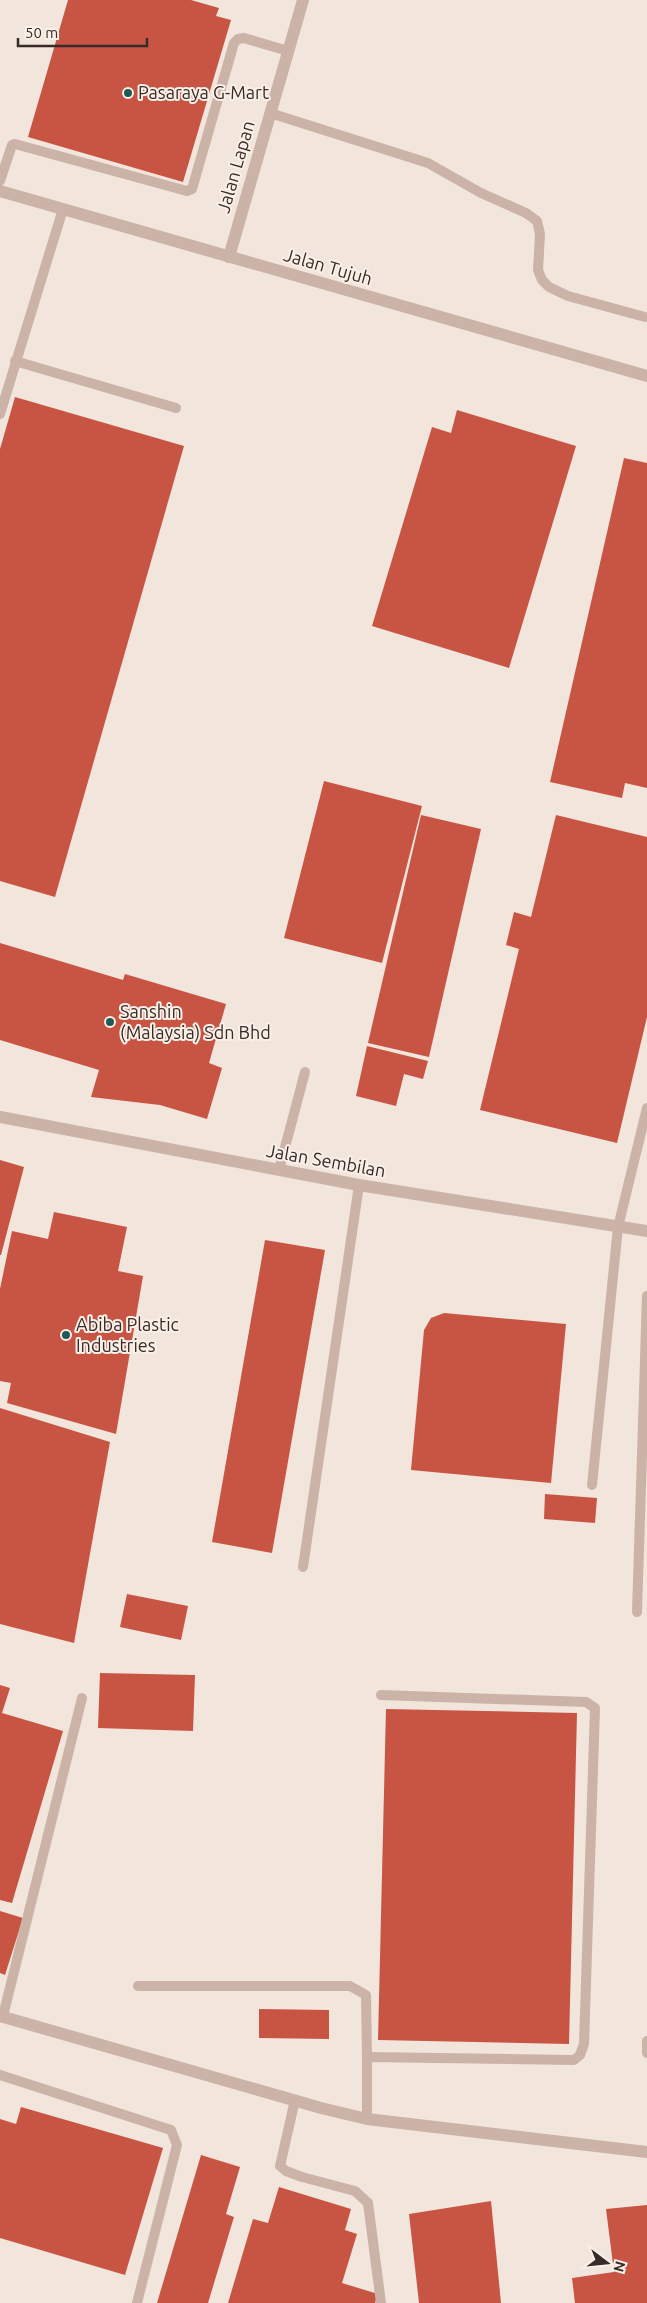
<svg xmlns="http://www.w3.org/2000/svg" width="647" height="2303" font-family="Ubuntu,sans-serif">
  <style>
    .building { fill: #c85544 }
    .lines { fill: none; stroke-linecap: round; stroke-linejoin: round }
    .service { stroke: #cbb3a7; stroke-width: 10 }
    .minor { stroke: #cbb3a7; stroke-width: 12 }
    .poi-dot { fill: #1d5956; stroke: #faf0e8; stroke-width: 2 }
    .labels { text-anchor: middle; stroke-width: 4; stroke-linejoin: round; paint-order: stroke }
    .poi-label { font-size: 18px; fill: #372b28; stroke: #faf0e8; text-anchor: start }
    .street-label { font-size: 18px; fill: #372b28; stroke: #faf0e8 }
  </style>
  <rect width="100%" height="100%" fill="#f2e5db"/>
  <!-- building -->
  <g class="building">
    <polygon points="68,0 191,0 219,8 216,16 231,20 183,182 28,137"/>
    <polygon points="15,397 184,446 55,897 0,881 0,449"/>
    <polygon points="457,410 576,446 509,668 372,626 432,427 451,433"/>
    <polygon points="624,458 647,463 647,788 625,783 622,798 550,782"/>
    <polygon points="324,781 422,806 382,963 284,938"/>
    <polygon points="421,815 481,829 429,1057 368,1043"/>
    <polygon points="556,815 647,837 647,1017 617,1143 480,1110 519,949 506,945 514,912 531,917"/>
    <polygon points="0,943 123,980 125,974 226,1004 209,1063 222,1068 207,1119 160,1105 91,1097 99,1070 0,1040"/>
    <polygon points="367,1046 428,1061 423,1079 404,1074 396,1106 356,1096"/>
    <polygon points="0,1160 24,1167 1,1255 0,1255"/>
    <polygon points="54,1212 127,1227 118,1271 143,1276 116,1434 7,1403 11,1383 0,1381 0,1289 12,1231 48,1239"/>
    <polygon points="265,1240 325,1250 272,1553 212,1542"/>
    <polygon points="444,1313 566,1324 551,1483 411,1470 424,1330 431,1318"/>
    <polygon points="0,1408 110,1442 74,1643 0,1624"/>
    <polygon points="545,1494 597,1498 595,1523 544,1519"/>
    <polygon points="127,1594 188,1606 181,1640 120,1627"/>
    <polygon points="100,1673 195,1675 193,1731 98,1728"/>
    <polygon points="0,1685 10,1688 2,1713 63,1731 12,1903 0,1900"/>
    <polygon points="386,1709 577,1713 569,2044 378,2040"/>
    <polygon points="0,1911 23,1918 5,1975 0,1973"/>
    <polygon points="259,2009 329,2010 329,2039 259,2038"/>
    <polygon points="21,2107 163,2148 125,2275 0,2238 0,2119 16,2124"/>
    <polygon points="201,2155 240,2167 226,2214 234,2217 208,2303 157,2303"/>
    <polygon points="279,2187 351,2209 345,2230 357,2234 342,2283 378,2294 375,2303 228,2303 253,2219 268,2223"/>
    <polygon points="491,2201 501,2303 419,2303 409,2214"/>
    <polygon points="647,2205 647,2303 575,2303 572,2278 614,2272 606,2209"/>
  </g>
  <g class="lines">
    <!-- service -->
    <g class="service">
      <polyline points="270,113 428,163 481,193 526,213 537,221 540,234 538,270 542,280 549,287 568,296 645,317"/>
      <polyline points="0,181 12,145 15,144 187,191 192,189 234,43 238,39 244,38 288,51"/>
      <polyline points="15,361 176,408"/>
      <polyline points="0,414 63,209"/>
      <polyline points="279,1170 305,1072"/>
      <polyline points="592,1485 618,1227 647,1108"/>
      <polyline points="303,1567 359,1185"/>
      <polyline points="637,1612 647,1296"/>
      <polyline points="138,1986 350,1986 366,1995 367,2057"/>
      <polyline points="3,2016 82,1698"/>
      <polyline points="647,2041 647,2053"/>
      <polyline points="0,2075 171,2130 177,2145 137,2303"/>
      <polyline points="295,2100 280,2166 286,2171 302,2177 355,2191 368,2203 381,2303"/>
      <polyline points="367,2119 367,2057 574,2060 580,2055 584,2044 595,1708 586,1702 381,1695"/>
    </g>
    <!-- minor -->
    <g class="minor">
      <polyline points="0,191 647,376"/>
      <polyline points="229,257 303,0"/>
      <polyline points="0,1117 359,1185 647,1231"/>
      <polyline points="0,2016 321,2108 367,2119 647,2152"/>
    </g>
  </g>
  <!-- markers -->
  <g class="poi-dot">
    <circle cx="128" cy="93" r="5"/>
    <circle cx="110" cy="1022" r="5"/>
    <circle cx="66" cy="1335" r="5"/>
  </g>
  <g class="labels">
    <!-- poi labels -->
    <g class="poi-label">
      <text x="138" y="99">Pasaraya G-Mart</text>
      <text x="120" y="1018">Sanshin<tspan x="120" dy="21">(Malaysia) Sdn Bhd</tspan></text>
      <text x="76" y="1331">Abiba Plastic<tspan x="76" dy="21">Industries</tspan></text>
    </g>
    <!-- street labels -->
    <g class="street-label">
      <text transform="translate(236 167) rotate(-74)" y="6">Jalan Lapan</text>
      <text transform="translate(328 267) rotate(16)" y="6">Jalan Tujuh</text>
      <text transform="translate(326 1161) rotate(10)" y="6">Jalan Sembilan</text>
    </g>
  </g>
  <!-- north arrow -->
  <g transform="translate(607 2263) rotate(106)" stroke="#faf0e8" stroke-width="4" paint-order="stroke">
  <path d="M0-4L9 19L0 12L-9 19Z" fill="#372b28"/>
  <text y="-8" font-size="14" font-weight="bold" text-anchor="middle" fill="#372b28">N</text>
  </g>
  <!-- scale -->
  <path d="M18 38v8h129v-8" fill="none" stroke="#372b28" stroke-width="2.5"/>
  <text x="25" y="38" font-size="15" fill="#372b28" stroke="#faf0e8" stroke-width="4" paint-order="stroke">50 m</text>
</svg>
